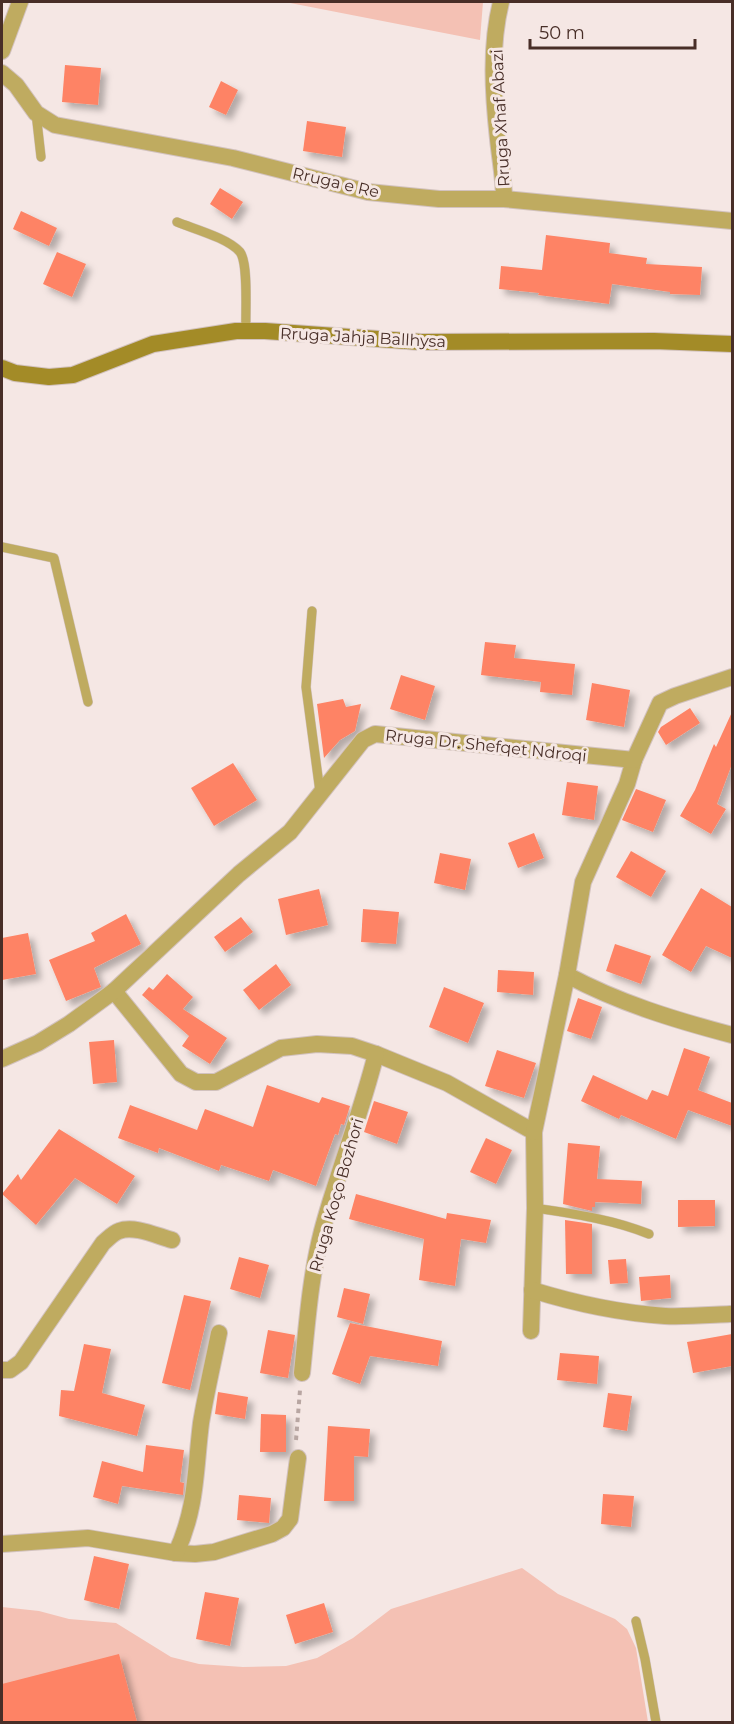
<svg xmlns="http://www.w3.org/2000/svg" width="734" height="1724" font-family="Montserrat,sans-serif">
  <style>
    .green { fill: #f4c1b4 }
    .building { fill: #fe8365; filter: url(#shadow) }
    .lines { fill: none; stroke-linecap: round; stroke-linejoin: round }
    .service-casing { stroke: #d2c2be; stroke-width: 10 }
    .minor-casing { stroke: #d2c2be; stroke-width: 18 }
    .secondary-casing { stroke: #d2c2be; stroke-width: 18 }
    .path { stroke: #b8a6a2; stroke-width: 4; stroke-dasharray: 4.5 4.5; stroke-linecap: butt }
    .service { stroke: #bfab60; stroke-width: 9 }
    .minor { stroke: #bfab60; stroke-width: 16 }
    .secondary { stroke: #a38b27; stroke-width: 16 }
    .labels { text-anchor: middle; stroke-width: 6; stroke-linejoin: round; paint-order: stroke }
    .street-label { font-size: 16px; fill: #482e27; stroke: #f5e7e4 }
  </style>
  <defs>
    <filter id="shadow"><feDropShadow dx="5.5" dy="5.5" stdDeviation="3" flood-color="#0004"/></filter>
  </defs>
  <rect width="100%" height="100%" fill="#f5e7e4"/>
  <!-- green -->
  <g class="green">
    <polygon points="285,2 483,2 480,40"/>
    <polygon points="522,1568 558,1594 615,1619 627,1629 636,1648 648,1722 2,1722 2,1607 39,1611 69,1619 116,1623 171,1657 199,1664 243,1667 286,1666 317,1658 353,1638 391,1609"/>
  </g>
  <!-- building -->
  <g class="building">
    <polygon points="65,65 101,68 98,105 62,102"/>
    <polygon points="221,81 238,90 226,115 209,107"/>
    <polygon points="307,121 346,127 342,157 303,151"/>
    <polygon points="220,188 243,202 232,219 210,204"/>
    <polygon points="21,211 57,228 49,246 13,229"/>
    <polygon points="546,235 610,243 609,253 647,258 646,264 702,267 700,295 670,294 670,292 612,284 609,304 538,295 539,293 499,289 501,266 542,270"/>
    <polygon points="57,252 86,264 72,297 43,284"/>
    <polygon points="485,642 516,645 514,658 575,664 572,695 540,692 541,682 481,675"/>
    <polygon points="401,675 435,686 425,720 390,709"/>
    <polygon points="592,683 630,690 624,727 586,720"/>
    <polygon points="343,699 346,707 361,704 355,731 340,740 324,758 317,704"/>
    <polygon points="690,708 700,723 666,745 658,732 661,727"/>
    <polygon points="732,712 732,764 717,804 726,809 711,834 680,816 695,790 714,744 716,747"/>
    <polygon points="233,763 257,800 214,826 191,788"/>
    <polygon points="567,782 598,786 594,820 562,815"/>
    <polygon points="636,789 666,800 653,832 622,820"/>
    <polygon points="534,833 544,858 518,868 508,843"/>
    <polygon points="631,851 666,871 651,897 616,877"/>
    <polygon points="440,853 471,859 465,890 434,883"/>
    <polygon points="701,888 732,907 732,958 706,946 691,972 662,955"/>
    <polygon points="319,889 328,925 286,935 278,899"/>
    <polygon points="363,909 399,912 396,944 361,942"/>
    <polygon points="126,914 141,944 94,968 101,987 66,1001 49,960 95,941 91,933"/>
    <polygon points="241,917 253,932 225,952 214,937"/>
    <polygon points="28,933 36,974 2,980 2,938"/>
    <polygon points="615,944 651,956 641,984 606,971"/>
    <polygon points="276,964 291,985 259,1010 243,990"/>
    <polygon points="498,970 534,972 533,995 497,992"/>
    <polygon points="167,974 193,997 183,1009 227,1038 210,1064 182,1046 189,1036 142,995 149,987 153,990"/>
    <polygon points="444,987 484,1003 468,1043 429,1027"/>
    <polygon points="578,998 602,1007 591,1039 567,1031"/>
    <polygon points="114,1040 117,1082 93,1084 89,1042"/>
    <polygon points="684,1048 710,1057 698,1090 732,1103 732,1126 688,1110 676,1139 621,1115 619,1119 581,1101 593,1075 647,1100 652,1090 668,1096"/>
    <polygon points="497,1050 536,1063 524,1098 485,1086"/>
    <polygon points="267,1085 319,1103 322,1097 350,1106 344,1125 341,1124 338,1135 335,1134 316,1186 273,1170 269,1181 221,1165 219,1171 159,1148 158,1153 118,1138 130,1105 197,1130 205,1109 253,1127"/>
    <polygon points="374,1101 408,1112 397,1144 364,1132"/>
    <polygon points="59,1129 135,1176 117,1204 75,1178 36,1225 2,1194 18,1174 21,1180"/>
    <polygon points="486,1138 512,1150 496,1184 470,1172"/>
    <polygon points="568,1143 600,1146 597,1179 642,1181 641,1204 595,1202 595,1207 592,1207 592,1211 563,1204"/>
    <polygon points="356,1194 446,1219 447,1213 491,1220 486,1243 461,1239 455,1286 419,1280 424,1239 349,1219"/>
    <polygon points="678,1200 715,1200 715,1226 678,1227"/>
    <polygon points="565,1220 592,1224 592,1274 566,1274"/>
    <polygon points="239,1257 269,1265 260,1298 230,1289"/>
    <polygon points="626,1259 628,1283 610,1284 608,1260"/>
    <polygon points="670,1275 671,1298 641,1301 639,1277"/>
    <polygon points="344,1288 370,1294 363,1324 337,1317"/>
    <polygon points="184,1295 211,1301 190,1390 162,1383"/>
    <polygon points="350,1323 442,1341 438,1366 370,1356 360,1384 332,1374"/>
    <polygon points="268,1330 295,1335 288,1378 260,1373"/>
    <polygon points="732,1334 732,1366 693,1373 687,1342"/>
    <polygon points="84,1344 111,1349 102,1393 145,1405 137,1436 59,1416 61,1390 74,1391"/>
    <polygon points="560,1353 599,1356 597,1384 557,1380"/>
    <polygon points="218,1392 248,1397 245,1419 215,1414"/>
    <polygon points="608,1393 632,1396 627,1431 603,1427"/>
    <polygon points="261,1414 286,1415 286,1452 260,1452"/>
    <polygon points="328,1426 370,1429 368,1457 354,1456 354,1501 324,1501"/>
    <polygon points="146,1445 184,1450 180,1482 184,1483 183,1495 122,1486 118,1504 93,1497 102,1461 143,1472"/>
    <polygon points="603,1494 634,1496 631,1527 601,1524"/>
    <polygon points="239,1495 271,1498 269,1523 237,1520"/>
    <polygon points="94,1556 129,1564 119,1609 84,1600"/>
    <polygon points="205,1592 239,1598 230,1646 196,1639"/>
    <polygon points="324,1603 333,1632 295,1644 286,1615"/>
    <polygon points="119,1654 137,1722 2,1722 2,1684"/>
  </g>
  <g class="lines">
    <!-- service casing -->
    <g class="service-casing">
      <g id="service">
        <polyline points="36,113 41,157"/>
        <path d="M177 222C194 229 228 238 240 252 249 264 245 314 246 331"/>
        <polyline points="2,547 54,558 88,702"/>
        <polyline points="312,611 306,687 320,792"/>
        <path d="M535 1208C574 1214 612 1219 649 1234"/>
        <polyline points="636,1621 645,1659 656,1722"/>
      </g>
    </g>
    <!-- minor casing -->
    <g class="minor-casing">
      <g id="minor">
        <path d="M501 2C490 46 493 94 498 139 500 159 504 179 504 199"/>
        <polyline points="2,51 20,2"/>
        <polyline points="2,73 16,85 36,113 55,125 233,158 368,192 439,199 504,199 732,221"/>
        <path d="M634 760 627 784 583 882 567 975C619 1003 675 1020 732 1035"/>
        <polyline points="114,991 181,1074 196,1082 216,1082 281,1048 317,1044 352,1046 376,1054 447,1083 534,1132 535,1208 531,1331"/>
        <polyline points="2,1059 38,1043 69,1024 114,991 239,874 290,832 363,740 375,734 634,760 660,703 675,696 732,677"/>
        <polyline points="534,1132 567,975"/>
        <path d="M532 1290C574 1303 620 1313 665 1316 686 1317 709 1315 730 1314"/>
        <path d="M2 1370H10L21 1362 103 1243C108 1239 113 1233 119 1231 134 1225 157 1236 172 1240"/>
        <path d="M302 1373C307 1325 310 1278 322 1231 338 1171 361 1114 376 1054"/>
        <polyline points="2,1544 88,1538 176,1553 195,1554 214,1552 272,1534 283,1528 290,1519 298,1458"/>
        <path d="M176 1553C197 1508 195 1471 201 1423 206 1393 213 1363 219 1333"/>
      </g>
    </g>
    <!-- secondary casing -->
    <g class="secondary-casing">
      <polyline id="secondary" points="2,368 15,373 49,377 73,375 153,344 236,331 265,331 421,342 654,341 732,344"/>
    </g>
    <!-- path -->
    <polyline class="path" points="296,1440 300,1390"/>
    <!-- service -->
    <use href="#service" class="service"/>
    <!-- minor -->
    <use href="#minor" class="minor"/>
    <!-- secondary -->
    <use href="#secondary" class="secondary"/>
  </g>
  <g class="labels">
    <!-- street labels -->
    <g class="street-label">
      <text transform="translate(500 118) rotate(-93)" y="6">Rruga Xhaf Abazi</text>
      <text transform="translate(336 182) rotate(13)" y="6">Rruga e Re</text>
      <text transform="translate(363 337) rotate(3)" y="6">Rruga Jahja Ballhysa</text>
      <text transform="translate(486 745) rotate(6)" y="6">Rruga Dr. Shefqet Ndroqi</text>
      <text transform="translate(336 1195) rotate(-74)" y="6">Rruga Koço Bozhori</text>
    </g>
  </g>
  <!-- border -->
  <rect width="734" height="1724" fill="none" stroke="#482e27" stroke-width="6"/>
  <!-- scale -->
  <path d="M530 39v9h165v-9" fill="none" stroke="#482e27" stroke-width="3"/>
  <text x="539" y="39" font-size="18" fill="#482e27" stroke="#f5e7e4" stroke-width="4.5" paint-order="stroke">50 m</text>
</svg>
